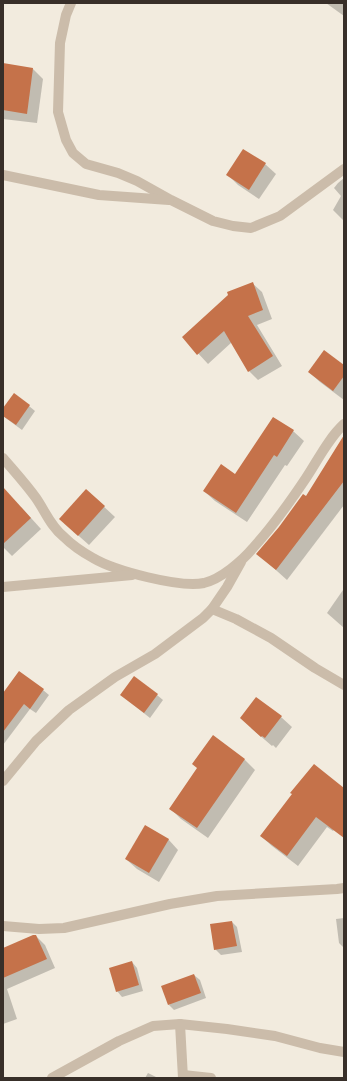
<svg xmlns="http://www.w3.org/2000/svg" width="347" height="1081" font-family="Rubik,sans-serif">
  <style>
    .shadow { fill: #0003 }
    .building { fill: #c5724a }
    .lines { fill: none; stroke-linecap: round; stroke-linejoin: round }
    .street { stroke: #cbbcaa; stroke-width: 10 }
  </style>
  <rect width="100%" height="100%" fill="#f2ebde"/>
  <!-- shadow -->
  <g class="shadow">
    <polygon points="326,3 344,3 344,16"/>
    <polygon points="3,64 33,69 43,79 37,123 3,119"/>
    <polygon points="265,164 276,174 259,199 238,185 228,175"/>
    <polygon points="344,178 344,221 333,210 341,196 334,188 338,183"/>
    <polygon points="252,283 262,292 272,319 257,325 282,366 258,380 249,371 232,342 208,364 183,337"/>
    <polygon points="344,366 344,400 320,382 309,372"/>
    <polygon points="29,406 35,411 22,430 3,416 3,410"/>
    <polygon points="273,418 293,431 304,441 287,466 285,465 247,522 215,501 204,491 236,475"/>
    <polygon points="344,456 344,505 287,580 258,554"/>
    <polygon points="86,490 115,517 89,545 71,529"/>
    <polygon points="3,504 21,507 41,529 12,556 3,547"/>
    <polygon points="343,590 344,590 344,628 327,613"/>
    <polygon points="43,690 49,695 36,713 30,709 3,745 3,695"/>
    <polygon points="121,695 157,695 163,700 150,718"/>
    <polygon points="256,698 281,717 292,727 276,748 273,745 272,746 251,728"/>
    <polygon points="213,736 245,760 255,770 208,838 181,819 171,809 198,768"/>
    <polygon points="344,790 344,818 333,831 327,827 298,866 272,846 261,836"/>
    <polygon points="168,839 178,850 159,882 137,869 126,859"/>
    <polygon points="344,918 344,948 339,943 336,919"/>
    <polygon points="232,922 237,927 242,952 221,955 215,949"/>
    <polygon points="36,936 45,945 55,968 7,989 17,1019 3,1024 3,950"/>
    <polygon points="132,962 137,968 143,991 122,997 117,991"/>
    <polygon points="194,975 200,980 206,998 174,1010 169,1005"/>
    <polygon points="148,1073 158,1078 145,1078"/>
  </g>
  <!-- building -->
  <g class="building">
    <polygon points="3,63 33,68 27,114 3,110"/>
    <polygon points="243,149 266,163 249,190 226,175"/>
    <polygon points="253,282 263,310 248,316 273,356 248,372 224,331 197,355 182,337 228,295 227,292"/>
    <polygon points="324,350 344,365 344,376 333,391 308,372"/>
    <polygon points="14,393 30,405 16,425 3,416 3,408"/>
    <polygon points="273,417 294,430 277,457 274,455 236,513 203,491 221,464 235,474"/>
    <polygon points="344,435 344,481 276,570 256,554 279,527 303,494 306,496"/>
    <polygon points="3,487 31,518 3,544"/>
    <polygon points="86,489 105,506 78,536 59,519"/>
    <polygon points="19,671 44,689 30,709 24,704 3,732 3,693"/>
    <polygon points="134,676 158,694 144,713 120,695"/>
    <polygon points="256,697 282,716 265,738 262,736 261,737 240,718"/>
    <polygon points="213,735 245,759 197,828 169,809 197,768 192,764"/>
    <polygon points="314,764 344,788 344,838 316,817 287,856 260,836 292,794 290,793"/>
    <polygon points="145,825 169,839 149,873 125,859"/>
    <polygon points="232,921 237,946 214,950 210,924"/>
    <polygon points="33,935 36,935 47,959 3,978 3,948"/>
    <polygon points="132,961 139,985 116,992 109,968"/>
    <polygon points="194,974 201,993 168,1005 161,986"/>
  </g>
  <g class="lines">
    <!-- street -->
    <g class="street">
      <polyline points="71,3 66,15 60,43 58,112 66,140 73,153 86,164 118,173 137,181 171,200 213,221 233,226 251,228 280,216 344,169"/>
      <polyline points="3,175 99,195 169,200"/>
      <path d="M3 458C14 471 26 484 36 498 45 511 51 527 64 537 71 544 84 553 93 558 115 571 180 588 204 583 221 579 242 561 253 548 272 527 290 502 306 478 318 460 328 439 344 424"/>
      <polyline points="3,587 132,575"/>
      <polyline points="212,609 236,619 271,638 315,668 344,685"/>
      <polyline points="3,781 36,741 69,710 115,677 155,654 203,618 212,609 227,587 241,562"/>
      <polyline points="3,926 39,929 64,928 170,904 217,896 337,889 344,888"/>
      <polyline points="180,1024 183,1078"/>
      <polyline points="183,1075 211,1078"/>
      <polyline points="52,1078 119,1041 153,1026 180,1024 227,1029 275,1036 320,1048 344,1052"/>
    </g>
  </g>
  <!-- border -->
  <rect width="347" height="1081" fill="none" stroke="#382f29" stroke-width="8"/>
</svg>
